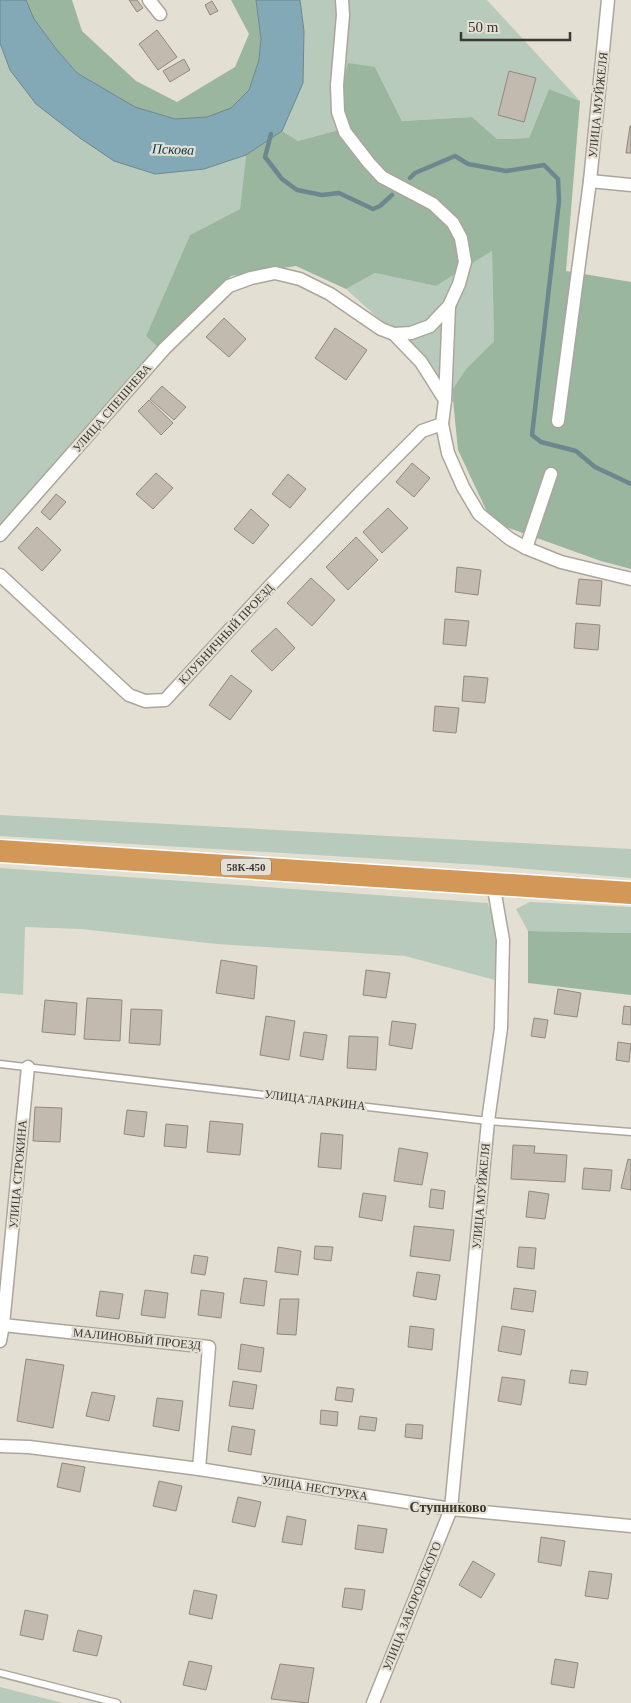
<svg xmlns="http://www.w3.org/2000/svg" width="631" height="1703" font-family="Georgia,serif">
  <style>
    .green { fill: #b8cabb }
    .forest { fill: #9ab69f }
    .water { fill: #83a8b6; stroke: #6d878f }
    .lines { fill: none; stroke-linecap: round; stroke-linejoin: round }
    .stream { stroke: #6d878f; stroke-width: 4.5 }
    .building { fill: #c2b9af; stroke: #91887f }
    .lane-casing { stroke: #aba69b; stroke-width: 9 }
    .street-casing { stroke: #aba69b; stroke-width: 15 }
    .highway-casing { stroke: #fff; stroke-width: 25 }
    .lane { stroke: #fff; stroke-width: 6 }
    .street { stroke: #fff; stroke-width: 12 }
    .highway { stroke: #d39757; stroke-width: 22 }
    .labels { text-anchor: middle; stroke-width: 4.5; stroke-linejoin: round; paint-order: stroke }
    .shield { fill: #e4dfd3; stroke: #6e6b64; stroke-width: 1 }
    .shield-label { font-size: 11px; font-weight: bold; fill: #3b3935 }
    .street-label { font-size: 12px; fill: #3b3935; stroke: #e4dfd3 }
    .water-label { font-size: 14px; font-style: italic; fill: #003a4a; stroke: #e4dfd3 }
    .neighbourhood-label { font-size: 14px; font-weight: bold; fill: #3c382e; stroke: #e4dfd3 }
  </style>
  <rect width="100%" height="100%" fill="#e4dfd3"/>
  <!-- green -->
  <g class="green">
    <polygon points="300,0 487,0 580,101 549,89 529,138 497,139 472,117 402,121 375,67 346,128 298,141 282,131 303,83 304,31"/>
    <polygon points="0,43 10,70 114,161 155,174 204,169 246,155 240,209 190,235 146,336 158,347 0,532"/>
    <polygon points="492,251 494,341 466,369 452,390 440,387 409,346 346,289 375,273 436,286"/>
    <polygon points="0,815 631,849 631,878 481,865 0,836"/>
    <polygon points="0,868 488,903 498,938 495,980 405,956 217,944 81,929 25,927 23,995 0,993"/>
    <polygon points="530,902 631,907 631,933 528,931 516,909"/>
    <polygon points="0,1687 63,1703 0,1703"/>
  </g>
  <!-- forest -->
  <g class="forest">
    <polygon points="26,0 72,0 82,31 136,81 177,102 235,67 249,34 231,0 256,0 261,39 259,60 249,90 231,108 207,117 175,119 135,107 77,73 57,50 34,19"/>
    <polygon points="348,63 375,67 402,121 472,117 497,139 529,138 549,89 580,101 566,271 631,282 631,569 601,561 506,527 488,514 458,450 452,390 466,369 494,341 492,251 436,286 375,273 346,289 296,266 231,276 158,347 146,336 190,235 240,209 246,155 282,131 298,141 346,128 340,99"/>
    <polygon points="528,931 631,933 631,995 528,983"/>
  </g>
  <!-- water -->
  <polygon class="water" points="0,0 26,0 34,19 57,50 77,73 135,107 175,119 207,117 231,108 249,90 259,60 261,39 256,0 300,0 304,31 303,83 282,131 246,155 204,169 155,174 114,161 80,138 36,104 10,70 0,43"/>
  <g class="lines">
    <!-- stream -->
    <g class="stream">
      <polyline points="271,134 265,157 282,179 297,190 322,195 339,193 373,209 380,206 392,195"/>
      <polyline points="410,178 415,173 455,156 468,164 506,171 544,165 558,179 559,201 532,435 541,442 576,451 595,467 631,484"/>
    </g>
  </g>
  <!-- building -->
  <g class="building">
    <polygon points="129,0 137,0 143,8 137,12"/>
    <polygon points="212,1 218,11 210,15 205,5"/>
    <polygon points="157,30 177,57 158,70 139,44"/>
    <polygon points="184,59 190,70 170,82 163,71"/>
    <polygon points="509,71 536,78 524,122 498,115"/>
    <polygon points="630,126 631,126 631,153 626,153"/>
    <polygon points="224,318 246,339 229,357 206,337"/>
    <polygon points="335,328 367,350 346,380 315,358"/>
    <polygon points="162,386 186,407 174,420 150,399"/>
    <polygon points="149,400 173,423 161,435 138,411"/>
    <polygon points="412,463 430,478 414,497 396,482"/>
    <polygon points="156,473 173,488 153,509 136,494"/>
    <polygon points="288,474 306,489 290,508 272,494"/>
    <polygon points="56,494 66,502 50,520 41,512"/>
    <polygon points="388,508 408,528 382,553 363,532"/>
    <polygon points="251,509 269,525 253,544 234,529"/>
    <polygon points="37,527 61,550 42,571 18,548"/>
    <polygon points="356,537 378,560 348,590 326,567"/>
    <polygon points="457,567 481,570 478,595 455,592"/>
    <polygon points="311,578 335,600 312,626 287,603"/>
    <polygon points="579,579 602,581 600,606 576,604"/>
    <polygon points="445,619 469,621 466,646 443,644"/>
    <polygon points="576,623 600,625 598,650 574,648"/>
    <polygon points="276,628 295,648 272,671 251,651"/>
    <polygon points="231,675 252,691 230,720 209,705"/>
    <polygon points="464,676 488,678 485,703 462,701"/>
    <polygon points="435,706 459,708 456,733 433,731"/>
    <polygon points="221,960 257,966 254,999 216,993"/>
    <polygon points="366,970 390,973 386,998 363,995"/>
    <polygon points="558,989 581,993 577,1017 554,1014"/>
    <polygon points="87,998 122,1000 120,1041 84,1039"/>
    <polygon points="45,1000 77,1003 75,1035 42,1032"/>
    <polygon points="624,1006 631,1007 631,1025 622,1024"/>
    <polygon points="131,1009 162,1010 160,1045 129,1043"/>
    <polygon points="266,1016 295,1021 289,1060 260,1055"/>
    <polygon points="534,1018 548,1020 545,1038 531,1036"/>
    <polygon points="392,1021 416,1024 412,1049 389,1045"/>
    <polygon points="304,1032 327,1035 323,1060 300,1056"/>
    <polygon points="349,1036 378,1037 376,1070 347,1068"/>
    <polygon points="618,1042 631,1044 629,1062 616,1060"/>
    <polygon points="35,1107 62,1108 60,1142 33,1141"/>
    <polygon points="127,1110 147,1112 144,1137 124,1134"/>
    <polygon points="210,1121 243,1124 240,1155 207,1152"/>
    <polygon points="166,1124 188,1126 186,1148 164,1146"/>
    <polygon points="321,1133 343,1135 341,1169 318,1167"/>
    <polygon points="513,1145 535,1146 534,1153 567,1155 565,1182 511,1179"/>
    <polygon points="399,1148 428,1153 422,1185 394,1181"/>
    <polygon points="628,1159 631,1160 631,1190 621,1188"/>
    <polygon points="584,1168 612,1170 610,1191 582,1189"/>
    <polygon points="431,1189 445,1191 443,1209 429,1207"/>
    <polygon points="529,1191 549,1194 545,1219 526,1217"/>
    <polygon points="363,1193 386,1196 382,1221 359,1217"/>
    <polygon points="414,1226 454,1230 450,1261 410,1256"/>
    <polygon points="315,1246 333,1247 331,1261 314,1259"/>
    <polygon points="278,1247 301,1251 298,1275 275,1272"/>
    <polygon points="519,1247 536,1248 534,1269 517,1267"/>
    <polygon points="194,1255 208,1257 205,1275 191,1273"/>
    <polygon points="417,1272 440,1275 436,1300 413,1296"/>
    <polygon points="244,1278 267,1281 264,1306 240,1303"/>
    <polygon points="514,1288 536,1291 533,1312 511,1309"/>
    <polygon points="145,1290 168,1293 165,1318 141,1315"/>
    <polygon points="201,1290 224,1293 221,1318 198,1315"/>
    <polygon points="100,1291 123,1294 119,1319 96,1316"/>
    <polygon points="280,1299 299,1299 296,1335 277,1334"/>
    <polygon points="410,1326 434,1329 432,1350 408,1347"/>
    <polygon points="502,1326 525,1330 521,1355 498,1351"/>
    <polygon points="241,1344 264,1348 261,1372 238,1369"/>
    <polygon points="26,1359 64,1365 53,1428 17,1421"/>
    <polygon points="571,1370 588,1372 586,1385 569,1383"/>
    <polygon points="502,1377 525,1380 521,1405 498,1401"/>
    <polygon points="233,1381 257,1385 253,1409 229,1406"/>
    <polygon points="337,1387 354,1389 352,1402 335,1400"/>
    <polygon points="92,1392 115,1396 109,1421 86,1416"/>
    <polygon points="157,1398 183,1401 179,1431 153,1426"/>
    <polygon points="321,1410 338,1412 337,1426 320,1424"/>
    <polygon points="360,1416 377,1418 375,1431 358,1429"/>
    <polygon points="406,1424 423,1425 422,1439 405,1437"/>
    <polygon points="232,1426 255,1430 251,1455 228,1451"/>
    <polygon points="62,1463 85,1467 80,1492 57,1487"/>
    <polygon points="159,1481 182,1486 176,1511 153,1506"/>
    <polygon points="238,1497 261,1502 255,1527 232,1522"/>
    <polygon points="287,1516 306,1520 302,1545 282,1542"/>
    <polygon points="358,1525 387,1529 383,1553 355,1549"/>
    <polygon points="541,1537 565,1541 561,1566 538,1562"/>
    <polygon points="473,1561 495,1574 481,1598 459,1585"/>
    <polygon points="589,1571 612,1574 608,1599 585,1596"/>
    <polygon points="345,1588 365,1590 362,1610 342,1607"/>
    <polygon points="194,1590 217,1595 212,1619 189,1614"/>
    <polygon points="25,1610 48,1615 43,1640 20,1635"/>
    <polygon points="78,1630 102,1636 97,1656 73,1651"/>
    <polygon points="555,1659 578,1663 574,1688 551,1684"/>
    <polygon points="189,1661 212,1666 206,1690 183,1685"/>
    <polygon points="280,1664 314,1668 308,1703 271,1699"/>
  </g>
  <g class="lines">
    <!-- lane casing -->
    <g class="lane-casing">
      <g id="lane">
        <polyline points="0,1064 488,1121 631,1132"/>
        <polyline points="0,1673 117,1703"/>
      </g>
    </g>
    <!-- street casing -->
    <g class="street-casing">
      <g id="street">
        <polyline points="149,0 160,14"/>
        <polyline points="590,181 631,185"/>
        <polyline points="394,334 421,362 445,400 442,424 448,453 463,487 479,514 510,539 526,548 561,562 631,579"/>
        <polyline points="445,400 449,306"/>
        <polyline points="558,421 590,181 608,0"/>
        <polyline points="0,535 165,348 229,286 251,278 275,273 300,279 330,294 381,329 394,334 411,333 430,326 449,306 459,284 465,262 461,238 453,223 433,204 382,177 369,163 345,132 338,112 337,85 343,15 342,0"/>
        <polyline points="526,548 551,474"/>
        <polyline points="0,575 129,695 145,701 165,700 268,588 360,493 422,431 442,424"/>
        <polyline points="3,1325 209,1347 199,1469"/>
        <polyline points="0,1341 3,1325 28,1067"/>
        <polyline points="0,1446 29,1447 199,1469 451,1509 631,1526"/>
        <polyline points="373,1703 451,1509 488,1121 501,1028 503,940 493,883"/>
      </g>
    </g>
    <!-- highway casing -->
    <g class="highway-casing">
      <polyline id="highway" points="0,851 631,893"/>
    </g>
    <!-- lane -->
    <use href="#lane" class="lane"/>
    <!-- street -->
    <use href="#street" class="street"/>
    <!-- highway -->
    <use href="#highway" class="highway"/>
  </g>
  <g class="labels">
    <!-- shield labels -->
    <rect class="shield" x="221" y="858.5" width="50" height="17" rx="4"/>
    <g class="shield-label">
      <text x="246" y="871">58К-450</text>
    </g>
    <!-- street labels -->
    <g class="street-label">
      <text transform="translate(598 105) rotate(-84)" y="4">УЛИЦА МУЙЖЕЛЯ</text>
      <text transform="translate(112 408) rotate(-49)" y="4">УЛИЦА СПЕШНЕВА</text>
      <text transform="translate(226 634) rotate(-47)" y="4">КЛУБНИЧНЫЙ ПРОЕЗД</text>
      <text transform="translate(315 1100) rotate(7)" y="4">УЛИЦА ЛАРКИНА</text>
      <text transform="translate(18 1174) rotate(-85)" y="4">УЛИЦА СТРОКИНА</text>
      <text transform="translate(481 1196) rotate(-85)" y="4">УЛИЦА МУЙЖЕЛЯ</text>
      <text transform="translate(137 1339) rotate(6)" y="4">МАЛИНОВЫЙ ПРОЕЗД</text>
      <text transform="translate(315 1488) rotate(9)" y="4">УЛИЦА НЕСТУРХА</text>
      <text transform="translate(412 1606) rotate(-68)" y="4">УЛИЦА ЗАБОРОВСКОГО</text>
    </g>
    <!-- water labels -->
    <g class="water-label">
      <text transform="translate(173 149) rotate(2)" y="5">Пскова</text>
    </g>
    <!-- neighbourhood labels -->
    <g class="neighbourhood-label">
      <text x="448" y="1512">Ступниково</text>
    </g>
  </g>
  <!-- scale -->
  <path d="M461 32v8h109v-8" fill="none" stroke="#3b3935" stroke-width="2.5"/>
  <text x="468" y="32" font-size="15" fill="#3b3935" stroke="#e4dfd3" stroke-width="4" paint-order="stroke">50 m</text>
</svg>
